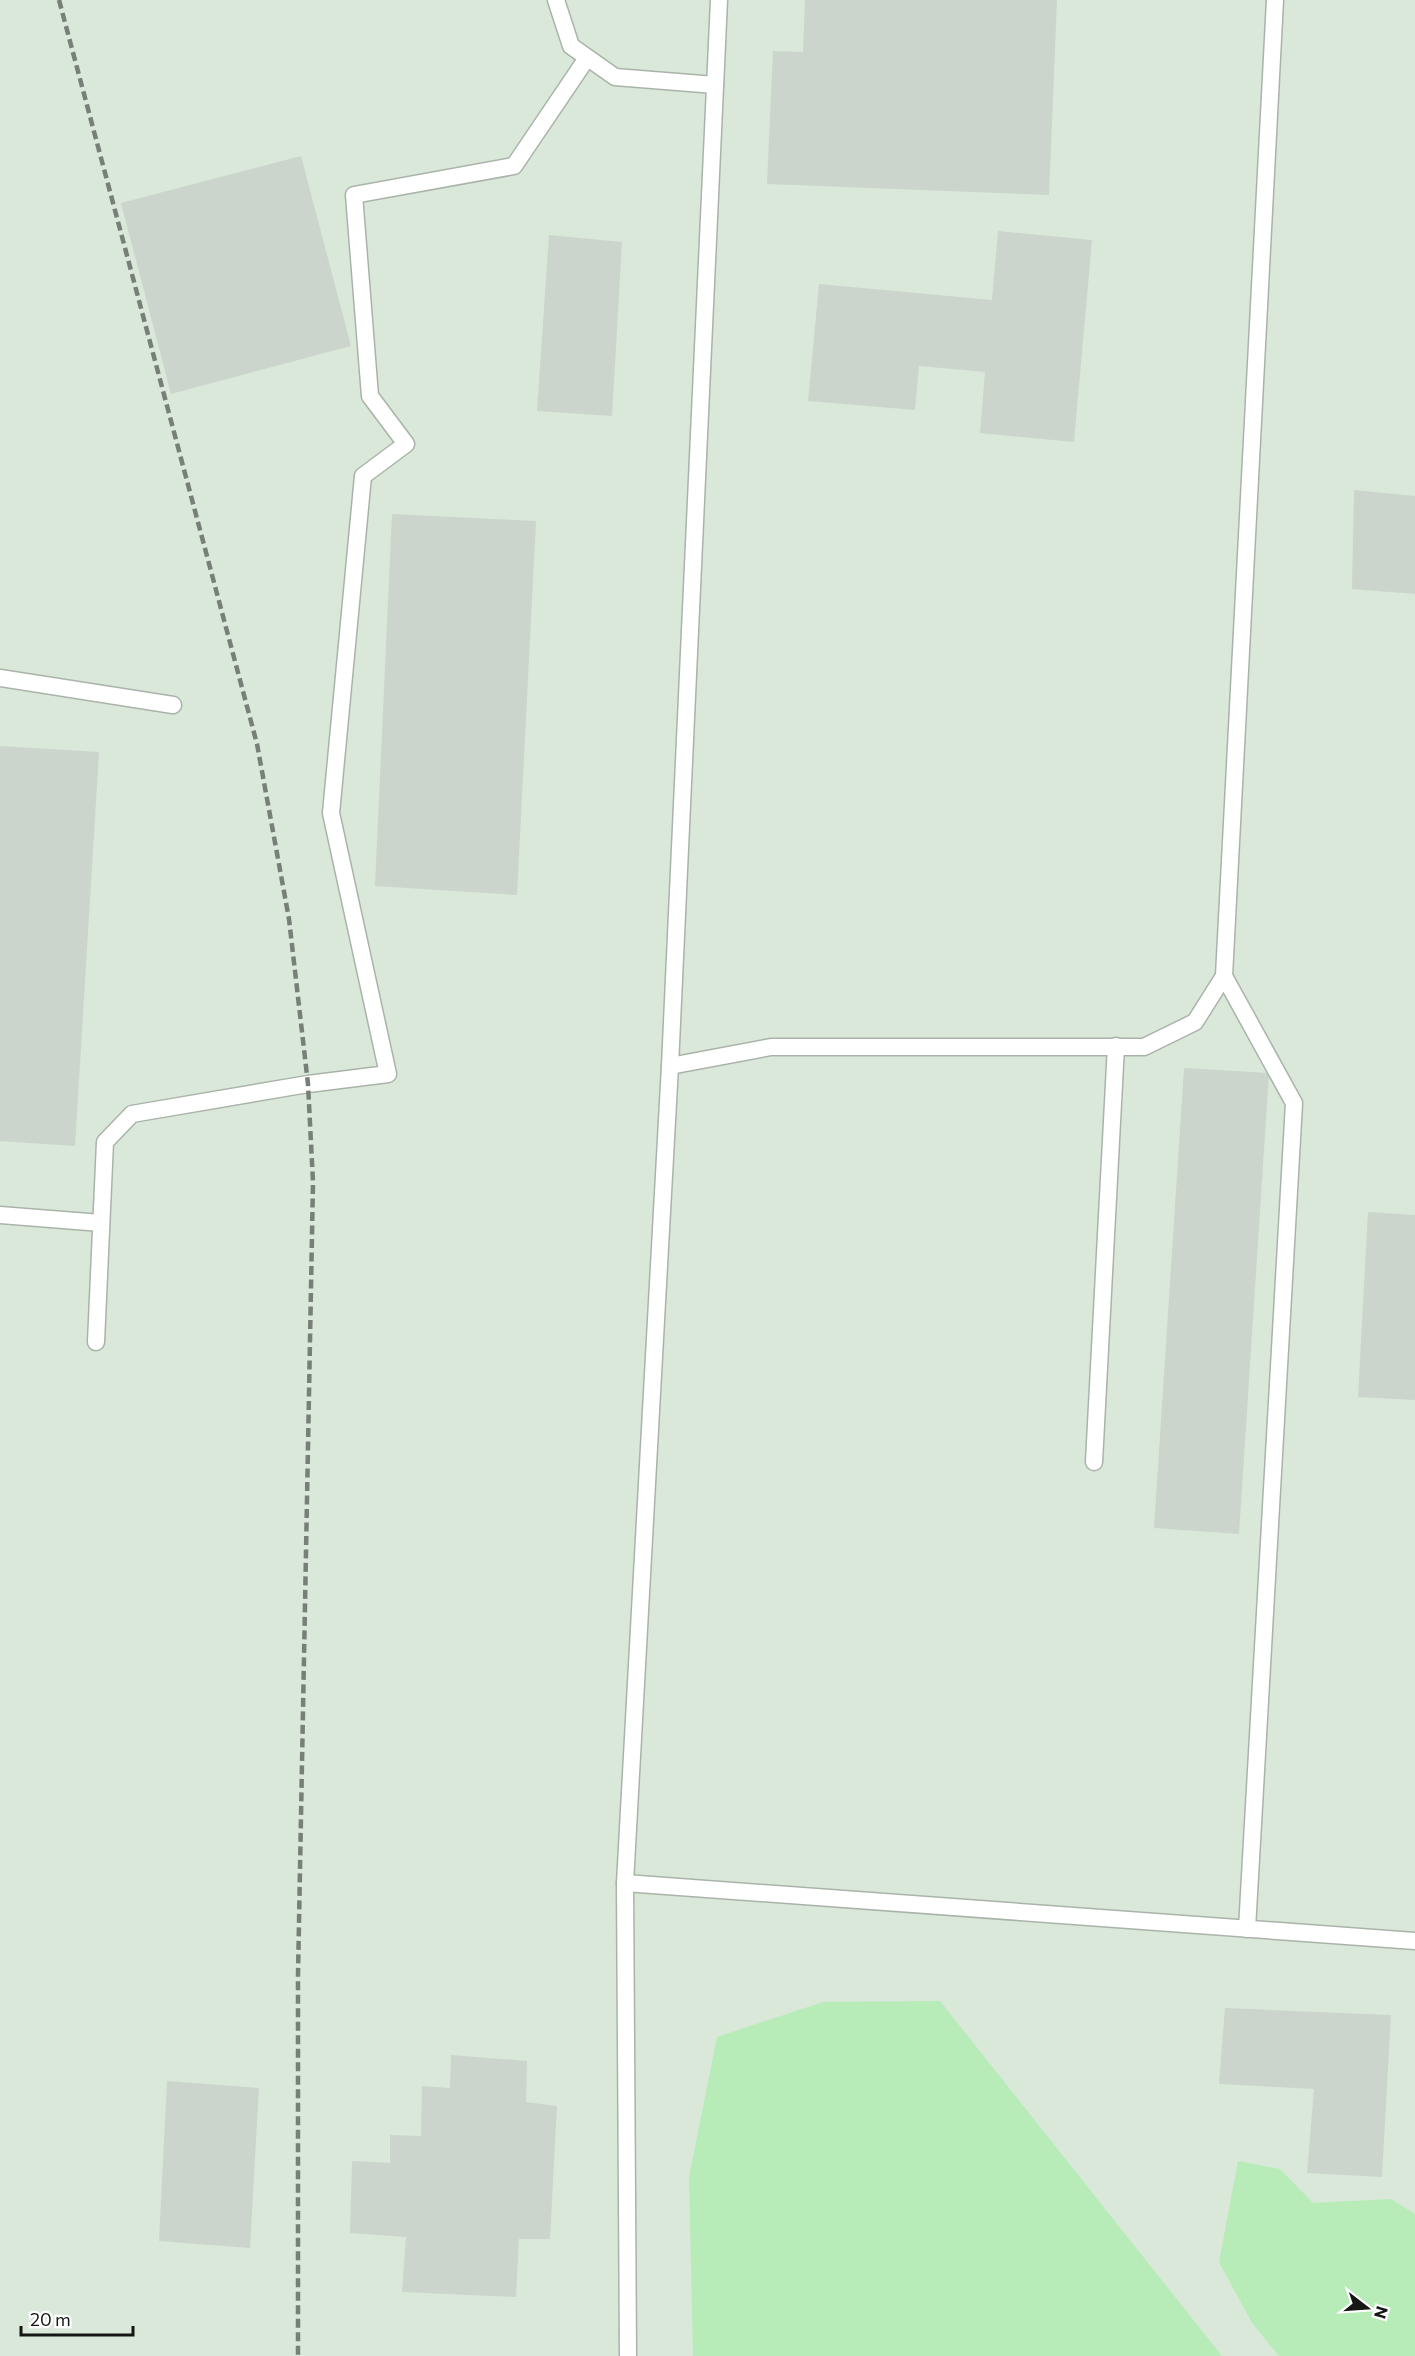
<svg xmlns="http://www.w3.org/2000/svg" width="1415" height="2356" font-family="Commissioner,sans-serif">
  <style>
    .built { fill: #d9e8d9 }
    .green { fill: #b7ecb8 }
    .building { fill: #ccd5cc }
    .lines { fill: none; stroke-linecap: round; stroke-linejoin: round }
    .lane-casing { stroke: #aab3aa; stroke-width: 19 }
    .lane { stroke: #fff; stroke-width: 16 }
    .rail { stroke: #787e78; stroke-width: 4.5; stroke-dasharray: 9 4.5; stroke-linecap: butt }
  </style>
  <rect width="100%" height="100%" fill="#e9f2e9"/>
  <!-- built -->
  <rect class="built" x="0" y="0" width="1415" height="2356"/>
  <!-- green -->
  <g class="green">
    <polygon points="940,2001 1222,2356 693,2356 689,2177 717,2037 823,2002"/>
    <polygon points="1238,2161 1280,2169 1313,2203 1391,2199 1415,2214 1415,2356 1279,2356 1252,2323 1219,2262"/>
  </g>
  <!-- building -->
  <g class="building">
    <polygon points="805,0 1057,0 1049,195 767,184 773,51 803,52"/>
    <polygon points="301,156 351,346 171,394 121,203"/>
    <polygon points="998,231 1092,240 1074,442 980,433 985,372 919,366 915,410 808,401 819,284 992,300"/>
    <polygon points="549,235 622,242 612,416 537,411"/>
    <polygon points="1354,490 1415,496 1415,594 1352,589"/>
    <polygon points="392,514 536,521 517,895 375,886"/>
    <polygon points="0,746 99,752 75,1146 0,1141"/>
    <polygon points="1184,1068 1269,1073 1239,1534 1154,1528"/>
    <polygon points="1368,1212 1415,1215 1415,1400 1358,1397"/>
    <polygon points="1225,2008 1391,2015 1382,2177 1307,2173 1314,2089 1219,2084"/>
    <polygon points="451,2055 527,2061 526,2102 557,2106 550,2239 519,2239 516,2297 402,2292 406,2237 350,2233 352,2161 390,2163 390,2135 421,2136 422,2086 450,2088"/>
    <polygon points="167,2081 259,2088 250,2248 159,2241"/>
  </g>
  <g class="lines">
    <!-- lane casing -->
    <g class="lane-casing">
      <g id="lane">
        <polyline points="556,0 571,46 615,77 715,85"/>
        <polyline points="0,678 173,705"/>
        <polyline points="670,1066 771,1047 1144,1047 1195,1022 1224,976"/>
        <polyline points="0,1215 101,1223"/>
        <polyline points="96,1342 105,1142 132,1114 308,1084 388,1074 331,813 363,476 406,444 370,396 354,195 514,166 587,58"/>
        <polyline points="1094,1462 1116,1046"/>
        <polyline points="625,1883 1415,1941"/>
        <polyline points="1247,1929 1294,1103 1224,976 1275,0"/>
        <polyline points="628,2356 625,1883 670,1066 719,0"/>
      </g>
    </g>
    <!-- lane -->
    <use href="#lane" class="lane"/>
    <!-- rail -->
    <polyline class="rail" points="59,0 257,744 289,919 308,1084 313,1182 298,1975 298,2356"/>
  </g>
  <!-- north arrow -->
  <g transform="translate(1367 2308) rotate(107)" stroke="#ffffff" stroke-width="4.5" paint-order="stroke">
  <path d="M0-4.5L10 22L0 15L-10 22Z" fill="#141714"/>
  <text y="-9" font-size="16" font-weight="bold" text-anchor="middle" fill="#141714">N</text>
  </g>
  <!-- scale -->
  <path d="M21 2326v9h112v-9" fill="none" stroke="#141714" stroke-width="3"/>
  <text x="30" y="2326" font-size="18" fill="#141714" stroke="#ffffff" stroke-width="4.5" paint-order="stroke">20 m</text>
</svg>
